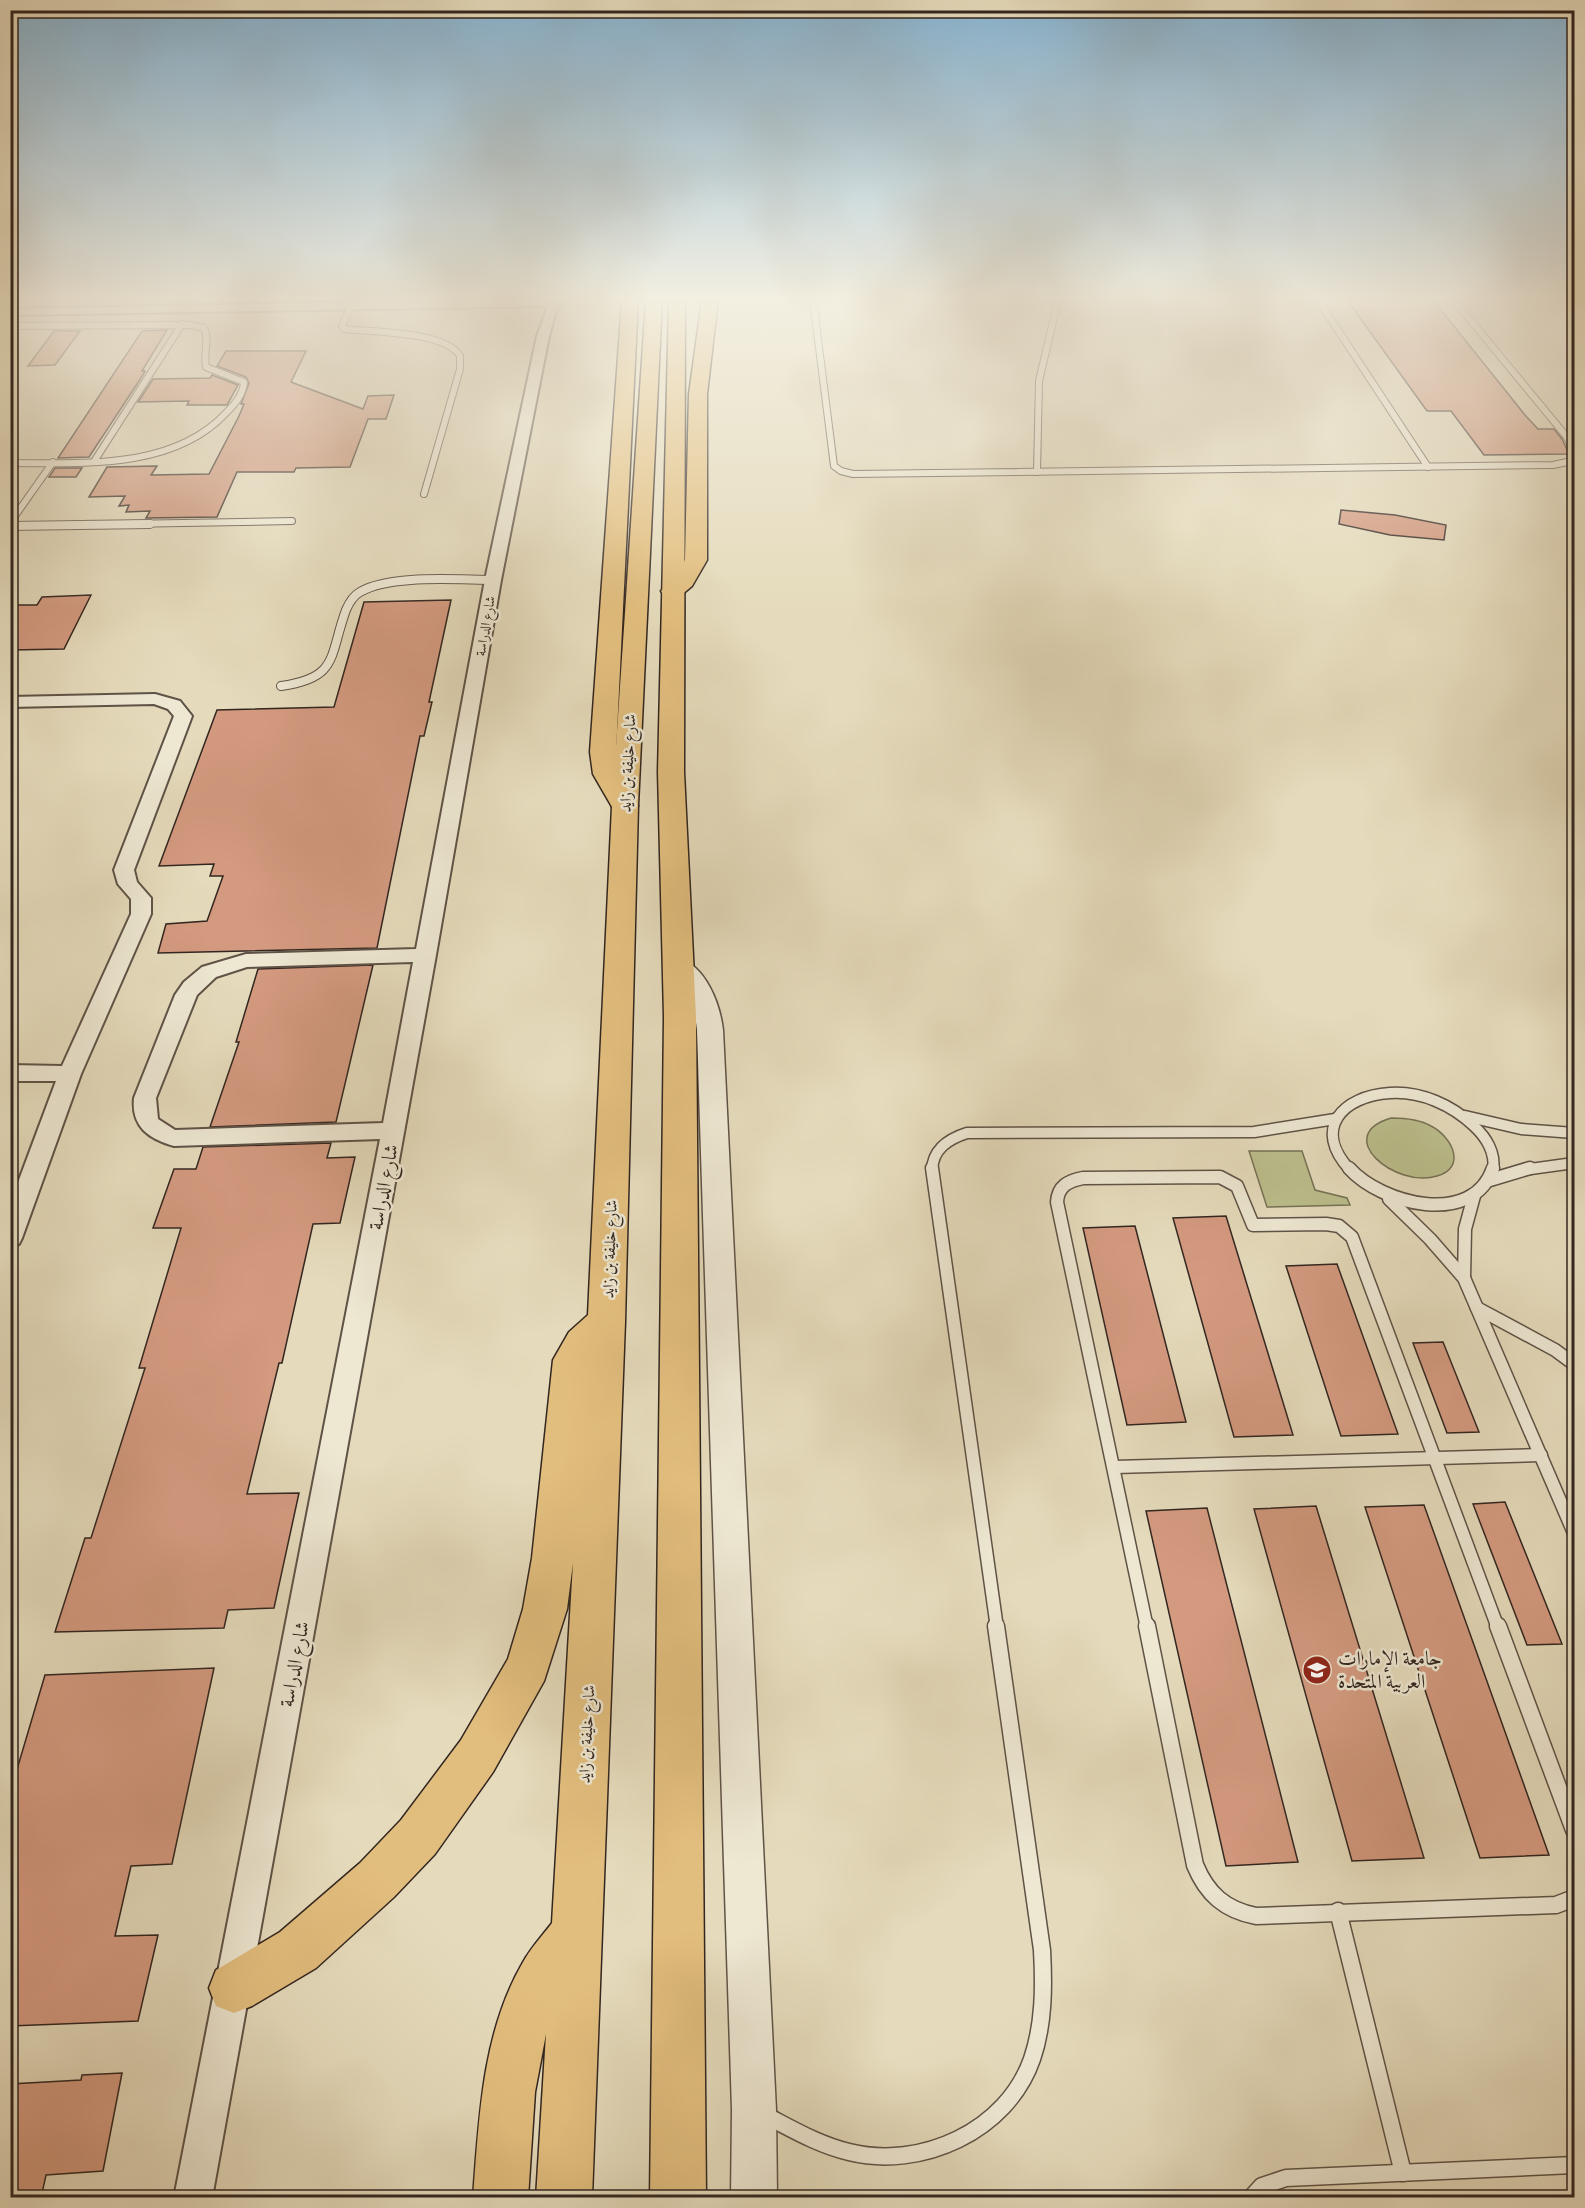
<svg xmlns="http://www.w3.org/2000/svg" width="1585" height="2208" font-family="Vollkorn,Amiri,serif">
  <style>
    .green { fill: #bbbe8c; stroke: #767256; stroke-width: 1.5 }
    .building { fill: #d49a80; stroke: #322620; stroke-width: 1.5 }
    .lines { fill: none; stroke-linecap: round; stroke-linejoin: round }
    .service-far4-casing { stroke: #5f5347; stroke-width: 8 }
    .service-far3-casing { stroke: #5f5347; stroke-width: 10 }
    .service-far2-casing { stroke: #5f5347; stroke-width: 13 }
    .service-far1-casing { stroke: #5f5347; stroke-width: 15 }
    .service-casing { stroke: #5f5347; stroke-width: 19 }
    .minor-casing { stroke: #5f5347; stroke-width: 4 }
    .tertiary-casing { stroke: #5f5347; stroke-width: 3 }
    .primary-casing { stroke: #322620; stroke-width: 3 }
    .trunk-casing { stroke: #322620; stroke-width: 3 }
    .service-far4 { stroke: #eee8d3; stroke-width: 6 }
    .service-far3 { stroke: #eee8d3; stroke-width: 8 }
    .service-far2 { stroke: #eee8d3; stroke-width: 10 }
    .service-far1 { stroke: #eee8d3; stroke-width: 12 }
    .service { stroke: #eee8d3; stroke-width: 16 }
    .minor { fill: #eee8d3; fill-rule: evenodd }
    .tertiary { fill: #eee8d3; fill-rule: evenodd }
    .primary { fill: #e2be7e; fill-rule: evenodd }
    .trunk { fill: #e2be7e; fill-rule: evenodd }
    .labels { text-anchor: middle; stroke-width: 5; stroke-linejoin: round; paint-order: stroke }
    .far-street-label { font-size: 14px; fill: #322620; stroke: #eee8d3 }
    .street-label { font-size: 16px; fill: #322620; stroke: #eee8d3 }
    .near-street-label { font-size: 20px; fill: #322620; stroke: #eee8d3 }
    .near-poi-label { font-size: 20px; fill: #322620; stroke: #eee8d3; text-anchor: start }
  </style>
  <rect width="100%" height="100%" fill="#e5dbbc"/>
  <filter id="stains"><feTurbulence type="fractalNoise" baseFrequency=".00333" numOctaves="4"/><feColorMatrix values="0 0 0 0 .2 0 0 0 0 .09 0 0 0 0 .02 0 0 0 .5 -.17"/></filter>
  <radialGradient id="worn" r=".72"><stop offset=".6" stop-color="#630" stop-opacity="0"/><stop offset="1" stop-color="#630" stop-opacity=".3"/></radialGradient>
  <!-- green -->
  <g class="green">
    <path d="M1391 1118C1405 1118 1419 1119 1431 1126 1451 1136 1468 1167 1437 1176 1396 1189 1331 1136 1391 1118Z"/>
    <polygon points="1249,1151 1302,1151 1315,1190 1347,1198 1350,1205 1267,1207"/>
  </g>
  <!-- building -->
  <g class="building">
    <polygon points="1347,300 1433,300 1525,415 1538,429 1554,429 1562,439 1569,454 1484,455 1451,411 1427,411"/>
    <polygon points="167,330 142,371 145,371 141,378 89,457 58,458 142,331"/>
    <polygon points="54,331 80,331 55,365 28,366"/>
    <polygon points="226,351 306,351 291,382 363,409 368,396 394,395 386,419 368,419 350,467 296,468 294,472 237,472 217,517 146,518 150,511 126,512 129,505 119,506 125,496 89,497 107,467 157,466 151,475 209,474 239,416 244,404 241,404 249,383 246,377 217,366"/>
    <polygon points="212,375 238,385 227,405 187,405 189,401 138,402 153,379 210,378"/>
    <polygon points="55,468 82,468 76,477 49,477"/>
    <polygon points="1341,510 1395,515 1446,525 1444,540 1390,535 1339,524"/>
    <polygon points="91,595 64,649 10,650 10,605 37,605 42,597"/>
    <polygon points="451,600 429,702 432,702 424,736 420,736 377,948 158,953 166,924 207,921 223,876 210,876 214,864 159,866 217,710 334,707 364,602"/>
    <polygon points="373,965 336,1122 210,1127 239,1042 236,1042 258,969"/>
    <polygon points="331,1143 327,1158 355,1157 340,1223 313,1224 282,1363 279,1363 247,1494 299,1493 274,1608 228,1610 224,1628 55,1632 85,1538 91,1538 145,1368 139,1368 181,1228 153,1228 174,1169 196,1169 203,1147"/>
    <polygon points="1226,1216 1293,1435 1234,1437 1173,1218"/>
    <polygon points="1135,1226 1186,1422 1127,1425 1083,1228"/>
    <polygon points="1337,1264 1398,1434 1341,1436 1286,1266"/>
    <polygon points="1443,1342 1479,1432 1447,1433 1413,1343"/>
    <polygon points="1505,1502 1562,1644 1527,1645 1473,1504"/>
    <polygon points="1424,1505 1549,1855 1480,1858 1365,1507"/>
    <polygon points="1316,1506 1424,1858 1352,1861 1254,1509"/>
    <polygon points="1207,1508 1298,1862 1226,1866 1146,1511"/>
    <polygon points="214,1668 172,1864 131,1866 115,1936 158,1935 138,2021 10,2026 10,1793 45,1675"/>
    <polygon points="122,2073 103,2171 46,2175 41,2198 10,2198 10,2084 81,2080 82,2075"/>
  </g>
  <g class="lines">
    <!-- service-far4 casing -->
    <g class="service-far4-casing">
      <g id="service-far4">
        <polyline points="813,300 834,466 841,471 853,474 1553,465 1572,461 1574,455"/>
        <polyline points="1318,300 1428,467"/>
        <polyline points="1454,300 1566,436 1574,450"/>
        <path d="M352 304 342 326 344 329C372 332 445 331 460 356V369L424 494"/>
        <polyline points="10,307 16,300"/>
        <path d="M10 326 190 325 204 328C210 339 203 354 206 367L244 382C243 395 235 404 226 413 173 470 82 463 10 463"/>
        <polyline points="95,460 182,324"/>
        <polyline points="1037,472 1039,381 1058,300"/>
        <polyline points="10,523 53,462"/>
        <polyline points="65,525 292,521"/>
      </g>
    </g>
    <!-- service-far3 casing -->
    <g class="service-far3-casing">
      <g id="service-far3">
        <polyline points="10,526 150,524"/>
        <path d="M281 686C339 678 329 656 346 610 349 603 353 596 360 592 390 574 458 580 493 580"/>
      </g>
    </g>
    <!-- service-far2 casing -->
    <g class="service-far2-casing">
      <g id="service-far2">
        <polyline points="1465,1116 1521,1129 1574,1133"/>
        <path d="M932 1170C933 1149 948 1139 967 1133L1254 1132 1335 1119"/>
        <path d="M1350 1170C1312 1129 1342 1096 1390 1093 1421 1091 1452 1105 1474 1126 1486 1137 1496 1153 1493 1170"/>
        <polyline points="1523,1170 1574,1163"/>
      </g>
    </g>
    <!-- service-far1 casing -->
    <g class="service-far1-casing">
      <g id="service-far1">
        <polyline points="932,1168 997,1628"/>
        <path d="M1349 1168C1381 1204 1473 1228 1493 1168"/>
        <polyline points="1490,1180 1530,1168"/>
        <polyline points="1389,1199 1430,1239 1464,1278 1574,1533"/>
        <polyline points="1464,1278 1465,1229 1474,1196"/>
        <polyline points="1477,1308 1555,1350 1574,1364"/>
        <polyline points="1115,1467 1541,1455"/>
        <path d="M1147 1628 1057 1202C1058 1186 1068 1181 1083 1178L1220 1177 1237 1186 1253 1225 1326 1224 1339 1226 1352 1237 1498 1628"/>
      </g>
    </g>
    <!-- service casing -->
    <g class="service-casing">
      <g id="service">
        <path d="M1147 1626 1195 1865C1207 1894 1225 1910 1256 1916L1556 1905 1574 1898"/>
        <polyline points="1498,1626 1574,1830"/>
        <polyline points="1338,1911 1403,2173"/>
        <path d="M765 2115C792 2129 819 2145 849 2152 921 2170 1007 2131 1032 2059 1044 2024 1044 1986 1042 1950L996 1626"/>
        <polyline points="1251,2198 1262,2186 1286,2178 1574,2165"/>
      </g>
    </g>
    <!-- minor casing -->
    <g class="minor-casing">
      <g id="minor">
        <path d="M461 300H563L556 311 549 336 501 580 436 955 212 2198H174L380 1139 174 1146C149 1139 131 1127 134 1098L175 995 184 982 202 967 246 954 416 949 485 580 537 336 548 306 10 315V309ZM413 962 383 1123 175 1130 158 1119 156 1098 197 995 216 977 247 967Z"/>
        <polygon points="155,694 180,701 192,716 134,870 137,882 151,898 151,914 81,1074 22,1238 19,1244 10,1247 10,1204 56,1081 10,1081 10,1065 62,1066 131,914 131,899 118,884 114,870 174,716 168,709 154,704 10,707 10,697"/>
      </g>
    </g>
    <!-- tertiary casing -->
    <g class="tertiary-casing">
      <path id="tertiary" d="M678 958C706 966 720 1004 723 1030L776 2110 777 2198H731L732 2110 697 1030C693 993 683 993 666 966L669 960Z"/>
    </g>
    <!-- primary casing -->
    <g class="primary-casing">
      <g id="primary">
        <polygon points="622,300 638,300 616,752 619,774 638,806 635,812 625,814 615,812 593,774 590,752"/>
        <polygon points="702,300 718,300 707,394 707,560 692,586 680,596 672,598 664,596 661,591 675,577 685,560 689,394"/>
      </g>
    </g>
    <!-- trunk casing -->
    <g class="trunk-casing">
      <g id="trunk">
        <path d="M646 300H662L638 806 625 1322 592 2198H536L546 2034 535 2092 528 2198H473C479 2119 482 2034 522 1964 530 1949 542 1936 552 1923L573 1563 567 1609 544 1681 493 1772 435 1854 394 1897 316 1968 252 2006 234 2013 216 2006 209 1988 216 1970 280 1932 360 1863 401 1820 461 1740 508 1659 523 1609 532 1558 553 1360 569 1332 588 1315 612 806Z"/>
        <polygon points="669,300 685,300 684,772 696,1017 706,2198 650,2198 664,1017 658,772"/>
      </g>
    </g>
    <!-- service-far4 -->
    <use href="#service-far4" class="service-far4"/>
    <!-- service-far3 -->
    <use href="#service-far3" class="service-far3"/>
    <!-- service-far2 -->
    <use href="#service-far2" class="service-far2"/>
    <!-- service-far1 -->
    <use href="#service-far1" class="service-far1"/>
    <!-- service -->
    <use href="#service" class="service"/>
    <!-- minor -->
    <use href="#minor" class="minor"/>
    <!-- tertiary -->
    <use href="#tertiary" class="tertiary"/>
    <!-- primary -->
    <use href="#primary" class="primary"/>
    <!-- trunk -->
    <use href="#trunk" class="trunk"/>
  </g>
  <!-- sky -->
  <linearGradient id="sky" x2="0" y2="1"><stop stop-color="#88b6d5"/><stop offset="0.49" stop-color="#f3efe1"/><stop offset="1" stop-color="#f3efe1" stop-opacity="0"/></linearGradient>
  <rect width="1585" height="609" fill="url(#sky)"/>
  <!-- icons -->
  <defs>
    <g id="university-disc" transform="scale(1.5)"><circle r="9.5" fill="#8f2418" stroke="#eee8d3"/><path d="M0-5L7-2L0 1L-7-2ZM-4 1L0 2.5L4 1V4Q0 6-4 4Z" fill="#fff"/></g>
  </defs>
  <g fill-rule="evenodd">
    <use href="#university-disc" x="1317" y="1670"/>
  </g>
  <g class="labels">
    <!-- far-street labels -->
    <g class="far-street-label">
      <text transform="translate(485 626) rotate(-80)" y="5">شارع الدراسة</text>
    </g>
    <!-- street labels -->
    <g class="street-label">
      <text transform="translate(627 763) rotate(-87)" y="6">شارع خليفة بن زايد</text>
      <text transform="translate(609 1249) rotate(-88)" y="6">شارع خليفة بن زايد</text>
      <text transform="translate(586 1734) rotate(-87)" y="6">شارع خليفة بن زايد</text>
    </g>
    <!-- near-street labels -->
    <g class="near-street-label">
      <text transform="translate(383 1187) rotate(-79)" y="7">شارع الدراسة</text>
      <text transform="translate(294 1664) rotate(-79)" y="7">شارع الدراسة</text>
    </g>
    <!-- near-poi labels -->
    <g class="near-poi-label">
      <text x="1338" y="1665">جامعة الإمارات<tspan x="1338" dy="23">العربية المتحدة</tspan></text>
    </g>
  </g>
  <!-- margin -->
  <rect width="1585" height="2208" fill="none" stroke="#e5dbbc" stroke-width="36"/>
  <rect x="12" y="12" width="1561" height="2184" fill="none" stroke="#322620" stroke-width="3"/>
  <rect x="18" y="18" width="1549" height="2172" fill="none" stroke="#322620" stroke-width="1.5"/>
  <rect width="100%" height="100%" filter="url(#stains)"/>
  <rect width="100%" height="100%" fill="url(#worn)"/>
</svg>
